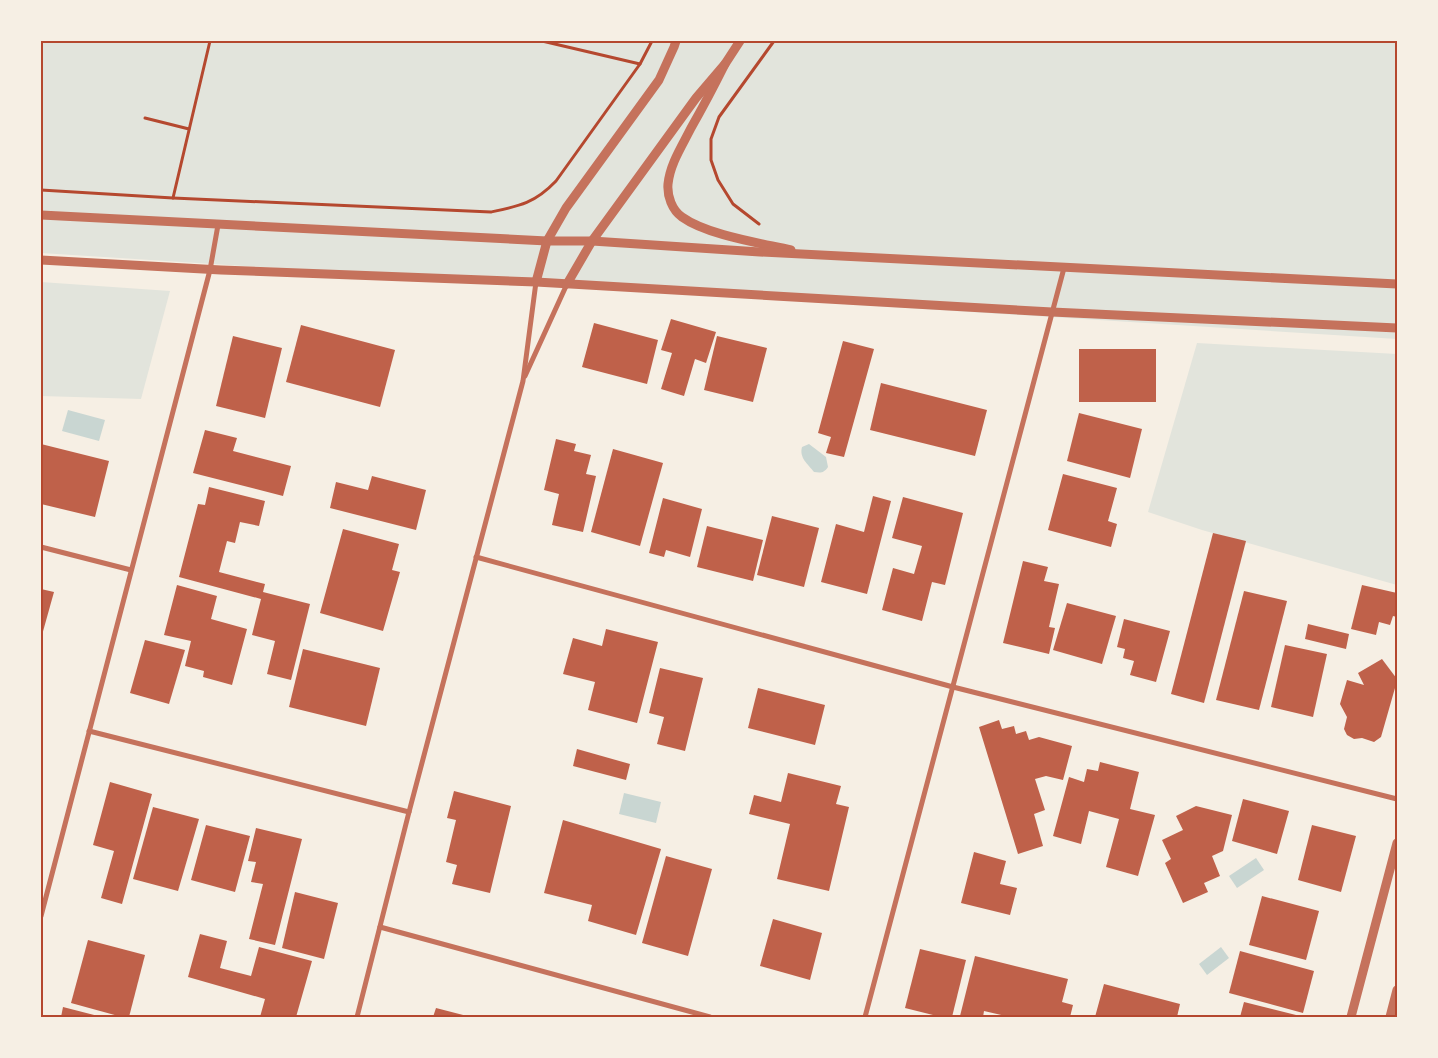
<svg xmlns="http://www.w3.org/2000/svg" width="1438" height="1058" font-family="'Playfair Display',serif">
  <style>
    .green { fill: #e2e4dc }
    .water { fill: #c9d6d2 }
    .building { fill: #bf614a }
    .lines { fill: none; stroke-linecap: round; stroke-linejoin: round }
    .path { stroke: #b5482f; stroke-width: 3 }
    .minor { stroke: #c5725c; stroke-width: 5 }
    .tertiary { stroke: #c5725c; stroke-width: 9 }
    .neatline { fill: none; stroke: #b5482f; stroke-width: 2 }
  </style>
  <rect width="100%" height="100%" fill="#f6efe4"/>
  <!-- green -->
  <g class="green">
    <polygon points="41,41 1397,41 1397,339 41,253"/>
    <polygon points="41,282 170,291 141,399 41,396"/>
    <polygon points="1197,343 1397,354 1397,585 1202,530 1148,512"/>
  </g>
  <!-- water -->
  <g class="water">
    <polygon points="68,410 105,420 99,441 62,431"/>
    <path d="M809 444 826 457 828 467C824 473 821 473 814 472 808 464 799 458 802 447Z"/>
    <polygon points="624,793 661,802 656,823 619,814"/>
    <polygon points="1256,858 1264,870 1237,888 1229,876"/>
    <polygon points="1221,947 1229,958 1207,975 1199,964"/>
  </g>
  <!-- building -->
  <g class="building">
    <polygon points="671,319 716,332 706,363 695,359 684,396 661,389 672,353 661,350"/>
    <polygon points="594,323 658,340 647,384 582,367"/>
    <polygon points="301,325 395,350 380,407 286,382"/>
    <polygon points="233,336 282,348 265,418 216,406"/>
    <polygon points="717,336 767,348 753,402 704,390"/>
    <polygon points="843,341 874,349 844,457 826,453 831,437 818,433"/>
    <rect x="1079" y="349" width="77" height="53"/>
    <polygon points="881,383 987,410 975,456 870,430"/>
    <polygon points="1079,413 1142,429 1130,478 1067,461"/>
    <polygon points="205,430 237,438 233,451 291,466 283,496 193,473"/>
    <polygon points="556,439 576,444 574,451 591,455 586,474 596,476 583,532 552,525 559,494 544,490"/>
    <polygon points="41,444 109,461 95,517 41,504"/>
    <polygon points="613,449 663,463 640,546 591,532"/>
    <polygon points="1063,474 1117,488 1108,521 1117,524 1111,547 1048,530"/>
    <polygon points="372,476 426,490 416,530 330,508 336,482 368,490"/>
    <polygon points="209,487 265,501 259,526 240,522 235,543 227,541 219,572 265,584 263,592 310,604 291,680 267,674 275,641 252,635 261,599 179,577 198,504 205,505"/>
    <polygon points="873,496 891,501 867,594 821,582 836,524 864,532"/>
    <polygon points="903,497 963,513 945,585 932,582 922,621 882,610 893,568 914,574 922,546 892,538"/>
    <polygon points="663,498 702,509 690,557 666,550 664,557 649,553"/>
    <polygon points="772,516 819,528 804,587 757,575"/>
    <polygon points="707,526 763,540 753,581 697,567"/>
    <polygon points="343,529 399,544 392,570 400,572 383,631 320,613"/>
    <polygon points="1213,533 1246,541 1204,703 1171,694"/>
    <polygon points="1023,561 1048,567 1044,581 1059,584 1049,627 1055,628 1049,654 1003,643"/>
    <polygon points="177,585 217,596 211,619 247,629 232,685 203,677 204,671 185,666 191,641 164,635"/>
    <polygon points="1362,585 1397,593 1397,617 1393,616 1390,625 1379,622 1376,635 1351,629"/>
    <polygon points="41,589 54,592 42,635 41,635"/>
    <polygon points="1244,591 1287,601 1259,710 1216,700"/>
    <polygon points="1067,603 1116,616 1102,664 1053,650"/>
    <polygon points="1124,619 1170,631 1156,682 1130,675 1134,661 1123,658 1125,649 1117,647"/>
    <polygon points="1308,624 1349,634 1346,649 1305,639"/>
    <polygon points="606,629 658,642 637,723 588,710 595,682 563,674 573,638 602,646"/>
    <polygon points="145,640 185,650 169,704 130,693"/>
    <polygon points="1285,645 1327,654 1313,717 1271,707"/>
    <polygon points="303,649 380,668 366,726 289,707"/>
    <polygon points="1382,659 1397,679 1397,681 1381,737 1374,742 1362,738 1354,739 1347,735 1344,729 1347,717 1340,704 1347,680 1364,685 1358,673"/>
    <polygon points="660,668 703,678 685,751 657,744 664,717 649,713"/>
    <polygon points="758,688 825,705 815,745 748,728"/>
    <polygon points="999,720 1002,729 1014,726 1016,734 1026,731 1029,740 1039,737 1072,746 1063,780 1046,776 1035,779 1045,810 1034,814 1043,846 1018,854 979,727"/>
    <polygon points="577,749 630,764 626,780 573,766"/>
    <polygon points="1100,762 1139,772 1130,809 1155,815 1138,876 1106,867 1119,819 1089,811 1081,844 1053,836 1069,777 1084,782 1087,769 1098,771"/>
    <polygon points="788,773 841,786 836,804 849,807 829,891 777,879 790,824 749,814 754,795 781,802"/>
    <polygon points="110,782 152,794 122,904 101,898 114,851 93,845"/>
    <polygon points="454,791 511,806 490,893 452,884 457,865 446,862 456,820 447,818"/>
    <polygon points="1243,799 1289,811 1277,854 1232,841"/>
    <polygon points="1196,806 1232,815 1223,851 1212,856 1220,876 1204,883 1208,892 1183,903 1165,863 1171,859 1162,840 1183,830 1176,816"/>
    <polygon points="153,807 199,819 178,891 133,879"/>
    <polygon points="563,820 661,849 636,935 588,921 592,905 544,893"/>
    <polygon points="206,825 250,836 235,892 191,880"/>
    <polygon points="1312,825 1356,836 1341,892 1298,880"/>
    <polygon points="256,828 302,839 275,945 249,939 263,884 251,882 256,862 248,861"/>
    <polygon points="974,852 1006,861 1000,884 1017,888 1010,915 961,903"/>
    <polygon points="666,856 712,869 688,956 642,943"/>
    <polygon points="295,892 338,903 324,959 282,948"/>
    <polygon points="1262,896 1319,911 1306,960 1249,945"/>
    <polygon points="773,919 822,933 810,980 760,966"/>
    <polygon points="200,934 227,941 220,968 251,976 259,947 312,961 296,1017 260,1017 265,999 188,977"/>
    <polygon points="88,940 145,955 129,1017 122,1017 71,1003"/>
    <polygon points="920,949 966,960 952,1017 941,1017 905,1008"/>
    <polygon points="1240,951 1314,971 1303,1013 1229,993"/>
    <polygon points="975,956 1068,979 1062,1002 1073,1005 1070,1017 1010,1017 984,1011 983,1017 960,1016"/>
    <polygon points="1104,984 1180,1004 1177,1017 1095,1017"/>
    <polygon points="1244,1002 1300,1016 1300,1017 1240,1017"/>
    <polygon points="63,1007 98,1016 98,1017 61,1017"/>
    <polygon points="436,1008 467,1016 467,1017 433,1017"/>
  </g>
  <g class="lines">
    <!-- path -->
    <g class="path">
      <polyline points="542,41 640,64"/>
      <polyline points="145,118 189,129"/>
      <path d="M41 190 173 198 491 212C520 206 535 203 556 181L640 64 652 41"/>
      <polyline points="173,198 210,41"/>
      <polyline points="759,224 733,204 718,180 711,160 711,139 719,117 774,41"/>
    </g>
    <!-- minor -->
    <g class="minor">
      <polyline points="525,376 567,284"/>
      <polyline points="41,547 131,570"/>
      <polyline points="476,557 953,687 1397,799"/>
      <polyline points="89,731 409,812"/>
      <polyline points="41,916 210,270 218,225"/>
      <polyline points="380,927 710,1017"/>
      <polyline points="357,1017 409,812 523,381 536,282"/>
      <polyline points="865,1017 1064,268"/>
    </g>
    <!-- tertiary -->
    <g class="tertiary">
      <path d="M725 64C714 86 703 107 691 128 682 146 670 164 668 184 667 196 672 210 682 217 707 235 760 243 791 250"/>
      <polyline points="41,215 547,241 592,241 760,252 1397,284"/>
      <polyline points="41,260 221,270 536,282 1052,312 1397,328"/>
      <polyline points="536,282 547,241 566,208 659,80 674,47 676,41"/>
      <polyline points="567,284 592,241 696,98 725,64 740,41"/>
      <polyline points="1351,1017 1397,843"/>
      <polyline points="1390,1017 1397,990"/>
    </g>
  </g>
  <!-- border -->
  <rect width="1438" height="1058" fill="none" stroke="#f6efe4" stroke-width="85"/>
  <rect x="42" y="42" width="1354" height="974" class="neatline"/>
</svg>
